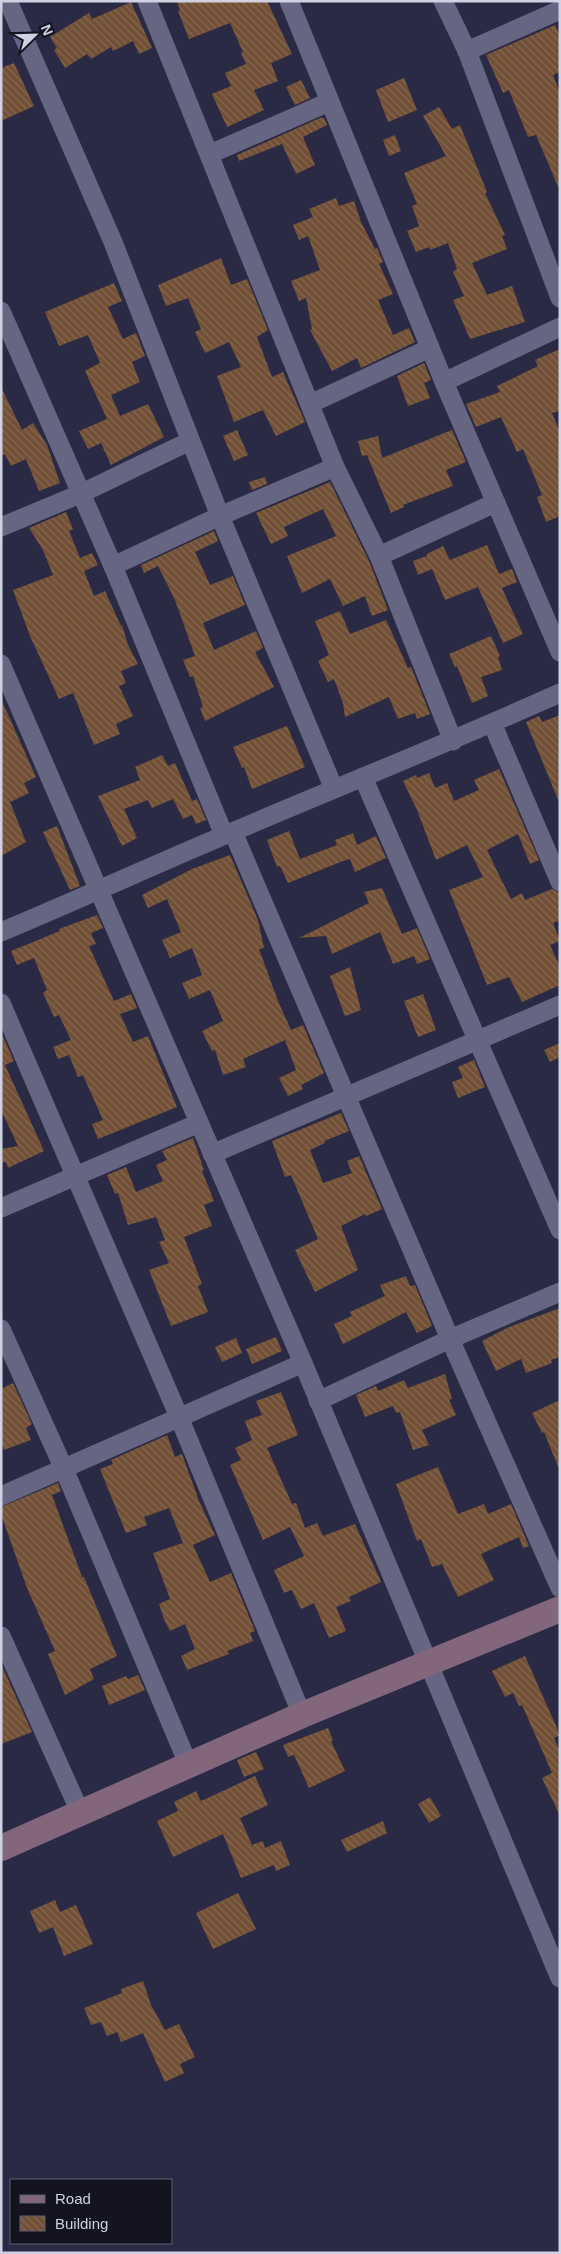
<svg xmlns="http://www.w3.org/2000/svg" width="561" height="2254" font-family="Arial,sans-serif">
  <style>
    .building { fill: url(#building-back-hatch) }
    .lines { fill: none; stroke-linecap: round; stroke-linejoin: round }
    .street { stroke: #666683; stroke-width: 19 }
    .secondary { stroke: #82667c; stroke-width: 26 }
  </style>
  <defs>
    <pattern id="building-back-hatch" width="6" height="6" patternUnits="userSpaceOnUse" patternTransform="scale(1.25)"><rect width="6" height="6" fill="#725036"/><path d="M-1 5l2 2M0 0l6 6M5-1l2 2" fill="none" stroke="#856853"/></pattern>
  </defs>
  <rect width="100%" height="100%" fill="#2b2a44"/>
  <!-- building -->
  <g class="building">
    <polygon points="177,1 267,1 292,54 271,63 278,81 254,90 264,110 227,127 212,94 231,86 225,73 246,64 241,53 243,52 230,23 189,39 178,11 180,10"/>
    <polygon points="131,2 152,48 139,54 133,41 113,51 111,47 91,59 87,54 65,68 54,50 57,48 50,37 89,13 92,19"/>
    <polygon points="555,25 560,36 560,72 553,75 560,93 560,191 536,135 528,137 509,90 503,93 486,55"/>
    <polygon points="14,63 34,106 1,121 1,68"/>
    <polygon points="404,78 417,110 388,122 376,90"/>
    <polygon points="301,80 310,98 295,105 286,87"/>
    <polygon points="439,107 452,129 460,125 487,192 485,193 505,235 502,236 507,249 472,263 487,295 512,286 525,322 470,339 453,300 464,296 453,272 457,269 448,243 430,250 429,247 416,252 407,231 419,226 412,206 417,204 404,173 446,156 423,116"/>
    <polygon points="320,118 324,118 327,125 303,137 315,165 296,174 282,144 239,161 237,155"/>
    <polygon points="395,135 401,151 389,156 383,140"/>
    <polygon points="336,198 339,206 354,201 361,222 375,249 377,248 383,262 379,264 393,294 378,300 393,335 409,328 415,342 361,368 357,358 332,371 310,330 312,329 306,298 299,301 291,281 320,270 308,236 299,240 293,225 313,217 309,209"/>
    <polygon points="221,258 231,285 247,279 268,330 257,337 272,377 283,372 305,422 276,436 263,410 234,422 217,376 241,367 229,342 205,353 195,332 201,329 188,298 166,306 158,285"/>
    <polygon points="114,283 122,301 108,307 123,339 136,333 145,356 132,362 140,382 111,395 120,416 148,404 164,437 111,465 101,443 88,449 79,431 107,419 85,371 100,363 88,335 59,346 45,312"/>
    <polygon points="560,349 560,411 552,413 560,432 560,516 546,522 537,497 542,495 523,449 517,452 501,417 476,427 466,404 500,392 497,386 538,366 535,360"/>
    <polygon points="424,363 431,380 424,383 430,398 408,406 397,376"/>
    <polygon points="1,387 22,430 33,423 47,445 60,483 39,491 26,459 11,466 5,454 1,456"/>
    <polygon points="237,430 248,455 234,461 223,436"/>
    <polygon points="452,430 466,462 446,470 453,486 403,505 404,507 391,513 367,455 362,456 358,441 378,436 382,458"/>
    <polygon points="265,477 267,484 252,490 249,482"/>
    <polygon points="330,482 369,561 388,610 372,616 365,596 343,606 330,579 302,593 287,556 336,536 323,509 284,527 288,536 271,544 256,513"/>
    <polygon points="66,512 73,529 69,531 80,558 92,553 98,565 84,571 94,596 105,591 121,626 122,625 128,645 138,664 121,671 126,683 119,686 133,716 116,724 120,734 94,745 73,693 59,699 30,636 13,590 53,575 43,550 29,528"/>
    <polygon points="214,531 218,541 195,552 210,585 233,576 245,605 203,623 214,650 256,631 263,648 255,652 274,687 205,721 200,708 203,707 193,676 190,677 183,660 195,656 175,600 158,566 144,573 141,565"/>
    <polygon points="487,545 499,574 512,569 517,582 502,588 523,634 503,643 478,587 445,600 432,569 418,575 413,561 427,556 427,554 443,546 450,560"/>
    <polygon points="340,611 350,634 386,620 408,668 411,667 430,714 417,719 415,713 398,719 389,697 345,717 343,703 334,679 328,682 318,661 329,655 315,621"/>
    <polygon points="491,636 500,656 498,657 502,670 481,677 488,696 472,703 457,666 455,667 449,654"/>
    <polygon points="1,699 36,777 24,783 29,793 10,802 26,842 1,856"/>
    <polygon points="560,715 560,802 559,802 526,722 539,716 542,722"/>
    <polygon points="287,726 305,767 252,789 244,767 242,768 233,747"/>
    <polygon points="162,755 168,766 175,763 192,801 197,799 206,820 196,824 192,815 183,819 173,799 152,808 148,800 124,809 137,838 122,846 98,796 140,780 135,767"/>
    <polygon points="499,769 539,860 530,864 518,834 487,850 499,875 511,899 522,893 525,900 552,889 560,893 560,920 553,923 560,941 550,945 560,967 560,985 522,1002 509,977 487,985 449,890 483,877 467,845 436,860 417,810 403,781 416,775 417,778 429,773 435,788 447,783 454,801 479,790 474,780"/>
    <polygon points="57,826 80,886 70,890 43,832"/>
    <polygon points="289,831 300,859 337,845 335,840 353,833 357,845 376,836 386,858 355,872 350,859 343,861 288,883 280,866 277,867 267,840"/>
    <polygon points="230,855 258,920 264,948 259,949 278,1001 291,1030 303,1025 324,1073 301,1085 303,1089 288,1096 279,1078 296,1070 285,1040 243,1059 246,1067 223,1075 215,1050 212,1051 202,1031 223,1021 210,990 189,999 182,983 202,975 192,948 170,958 162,940 181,932 167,899 148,908 142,895 192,869"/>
    <polygon points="382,888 402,934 417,928 430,959 417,964 414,956 393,964 380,932 332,954 326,936 299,938 369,903 364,892"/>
    <polygon points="97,915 103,928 91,933 96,944 89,946 114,1001 131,994 137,1008 120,1014 133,1042 148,1036 177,1107 98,1139 92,1124 103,1120 83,1075 78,1077 69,1055 58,1059 53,1047 71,1040 59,1015 54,1017 43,993 47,990 34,958 17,965 11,951 60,931 59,929"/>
    <polygon points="350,967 361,1010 345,1016 330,976"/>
    <polygon points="423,994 436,1030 418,1037 404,1001"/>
    <polygon points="1,1032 14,1061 5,1065 44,1151 8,1168 6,1162 1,1163 1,1149 18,1146 1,1110"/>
    <polygon points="560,1043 560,1057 550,1062 544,1050"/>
    <polygon points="474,1060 485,1087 458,1098 452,1082 463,1078 458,1067"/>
    <polygon points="341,1113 349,1131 324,1141 325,1143 310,1150 323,1183 352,1173 347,1161 359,1156 382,1209 366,1216 365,1214 341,1226 358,1270 315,1292 295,1250 318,1239 291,1175 285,1177 272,1141"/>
    <polygon points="193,1138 204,1170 202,1171 214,1201 204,1205 212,1226 184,1237 202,1284 198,1286 208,1312 171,1326 149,1270 169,1263 159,1242 165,1240 156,1217 128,1225 118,1193 115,1194 107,1175 126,1167 136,1192 163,1181 156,1165 167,1160 162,1151"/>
    <polygon points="406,1276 410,1286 415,1285 432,1326 417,1333 406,1312 343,1344 334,1324 352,1316 350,1312 385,1296 380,1285"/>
    <polygon points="560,1308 560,1357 551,1360 552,1363 526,1373 521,1359 496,1371 482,1341 507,1328"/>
    <polygon points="276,1337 282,1351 252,1364 246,1349"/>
    <polygon points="236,1338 242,1353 222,1362 215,1347"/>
    <polygon points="445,1374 452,1399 449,1400 456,1415 422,1430 429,1445 413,1450 400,1412 396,1413 393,1406 365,1417 356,1395 376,1386 378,1391 404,1380 408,1388"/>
    <polygon points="13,1383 32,1424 26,1428 31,1440 4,1450 1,1443 1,1389"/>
    <polygon points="281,1392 298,1435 267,1448 292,1504 296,1503 305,1528 317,1523 323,1536 355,1524 381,1582 349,1597 351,1601 336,1607 346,1631 329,1638 314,1603 301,1609 292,1590 284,1593 274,1570 304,1556 290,1527 263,1540 230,1465 241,1460 235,1448 252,1440 245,1421 262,1415 256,1401"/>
    <polygon points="560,1400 560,1468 559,1469 544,1432 542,1433 532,1413"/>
    <polygon points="167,1435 175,1457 182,1454 199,1501 215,1535 193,1545 210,1582 231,1573 255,1631 250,1633 253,1641 227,1651 229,1654 187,1670 181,1656 195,1649 185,1624 170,1631 164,1619 159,1604 170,1599 153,1553 183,1543 169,1508 144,1517 147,1525 126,1533 100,1469 113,1464 111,1460"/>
    <polygon points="438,1467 458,1514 484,1504 488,1514 511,1504 529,1546 523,1548 519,1537 481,1554 494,1580 458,1597 442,1564 432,1567 421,1539 417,1541 396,1484"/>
    <polygon points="58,1483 61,1491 52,1495 82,1577 84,1577 117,1656 90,1669 94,1679 65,1695 48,1654 55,1651 27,1588 1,1514 1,1507"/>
    <polygon points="525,1656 560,1735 554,1738 560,1751 560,1816 542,1778 552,1773 522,1705 519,1706 513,1693 505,1697 492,1671"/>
    <polygon points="1,1664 32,1732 1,1744"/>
    <polygon points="138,1675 145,1690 109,1705 102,1686 126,1676 128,1679"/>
    <polygon points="328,1728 333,1740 331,1741 345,1771 309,1788 294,1755 288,1757 283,1745"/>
    <polygon points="256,1752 264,1769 244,1777 237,1760"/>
    <polygon points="255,1776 268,1805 240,1818 252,1845 263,1841 265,1848 281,1841 290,1865 276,1871 274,1865 241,1878 223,1834 173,1857 157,1821 178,1811 174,1802 196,1791 201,1801"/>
    <polygon points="430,1797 441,1816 429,1823 418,1804"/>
    <polygon points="383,1821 387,1833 347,1852 341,1840"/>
    <polygon points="238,1893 256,1929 213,1949 196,1913"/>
    <polygon points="55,1900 60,1912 76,1905 93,1944 64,1956 53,1927 39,1933 30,1911"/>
    <polygon points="143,1981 151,2005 165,2030 179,2024 195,2057 180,2064 184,2073 165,2082 143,2033 121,2042 117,2032 107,2036 101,2022 91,2025 84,2008 122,1993 121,1989"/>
  </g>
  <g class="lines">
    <!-- street -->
    <g class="street">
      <polyline points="8,1 113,242 220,516 334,789"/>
      <polyline points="147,1 335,467 379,556 453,741"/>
      <polyline points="289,1 444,382 560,652"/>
      <polyline points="443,1 467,51 560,298"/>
      <polyline points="467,51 560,10"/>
      <polyline points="210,154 329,102"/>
      <polyline points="1,311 113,566 224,835"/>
      <polyline points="444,382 560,327"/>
      <polyline points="310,404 430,348"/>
      <polyline points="1,527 80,494 190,441"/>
      <polyline points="379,556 495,503"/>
      <polyline points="113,566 220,516 335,467"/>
      <polyline points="1,664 303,1363 560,1978"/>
      <polyline points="492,723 560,882"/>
      <polyline points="363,777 560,1230"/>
      <polyline points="233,832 450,1339 560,1588"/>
      <path d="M1 932C80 899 158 863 237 830 345 784 453 741 560 693"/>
      <polyline points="1,1003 179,1417 302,1715"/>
      <polyline points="212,1154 560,1005"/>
      <polyline points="1,1208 199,1123"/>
      <polyline points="1,1329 64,1469 189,1766"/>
      <polyline points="318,1401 450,1339 560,1292"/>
      <polyline points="1,1496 303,1363"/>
      <polyline points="1,1636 81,1814"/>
    </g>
    <!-- secondary -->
    <polyline class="secondary" points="1,1848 302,1715 560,1609"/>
  </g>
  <!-- border -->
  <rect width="561" height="2254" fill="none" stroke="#d0d1e1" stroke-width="5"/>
  <!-- legend -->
  <rect x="10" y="2179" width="162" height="65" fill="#141420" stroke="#5f606d"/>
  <rect x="20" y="2195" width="25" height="8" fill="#82667c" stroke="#5f606d"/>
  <text x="55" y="2204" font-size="15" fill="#d0d1e1">Road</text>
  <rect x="20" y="2216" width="25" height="15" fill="url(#building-back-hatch)" stroke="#5f606d"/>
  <text x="55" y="2229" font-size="15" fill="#d0d1e1">Building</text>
  <!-- north arrow -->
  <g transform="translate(35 35) rotate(67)" stroke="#141420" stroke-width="4" paint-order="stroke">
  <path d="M0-4L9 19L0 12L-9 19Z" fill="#d0d1e1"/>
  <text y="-8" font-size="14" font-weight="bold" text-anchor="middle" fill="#d0d1e1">N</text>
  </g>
</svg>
